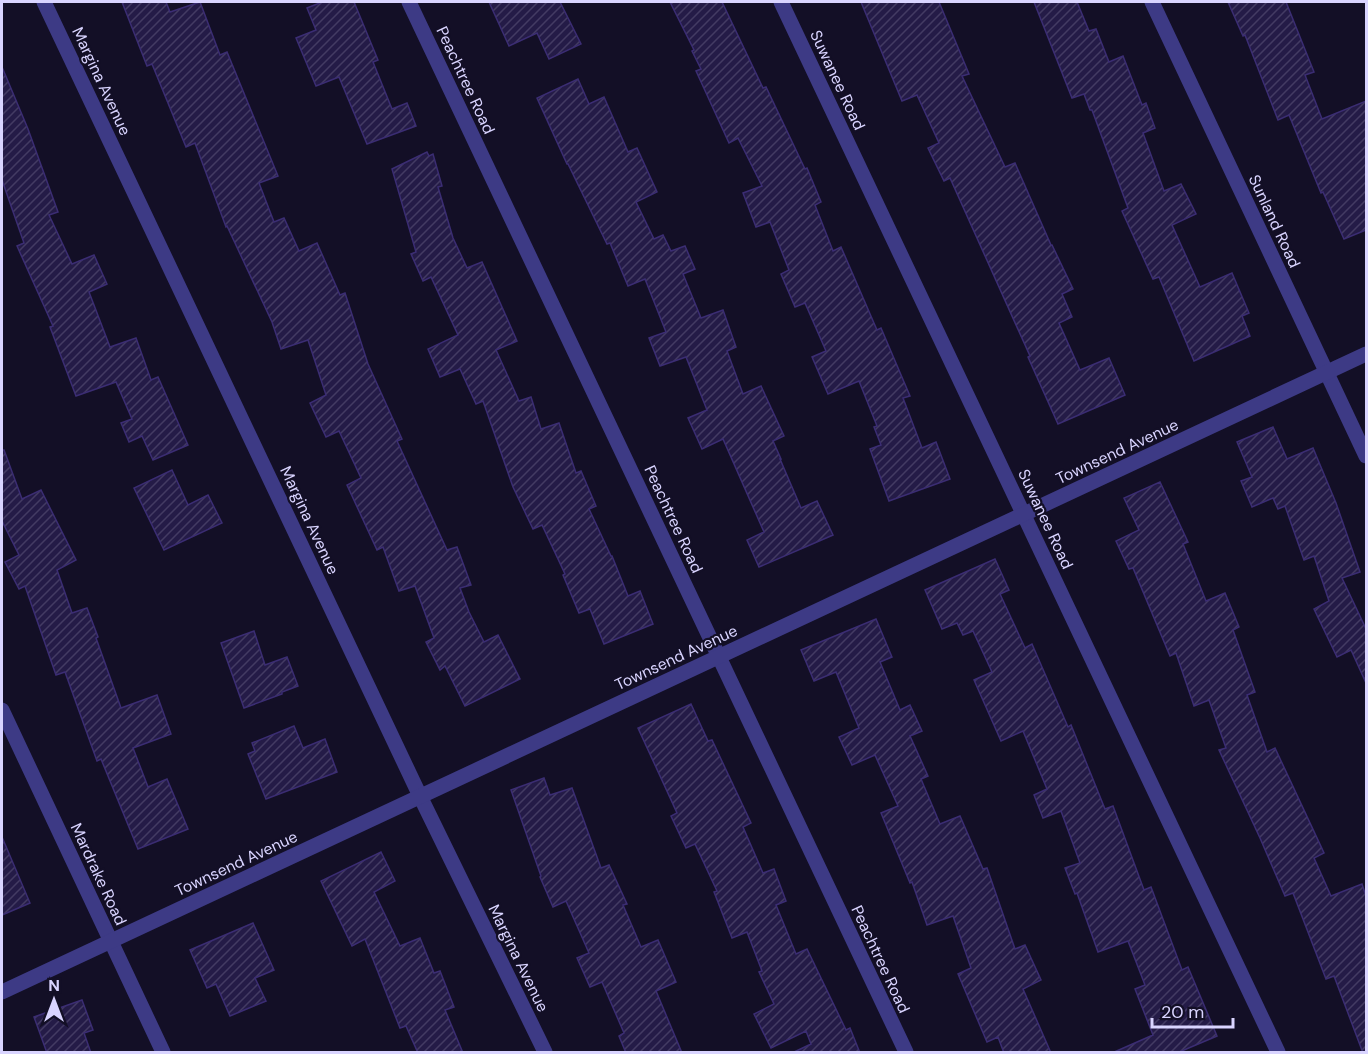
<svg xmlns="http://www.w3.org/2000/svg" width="1368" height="1054" font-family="'DM Sans',sans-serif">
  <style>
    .building { fill: url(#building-hatch); stroke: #3b2d73; stroke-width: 1.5 }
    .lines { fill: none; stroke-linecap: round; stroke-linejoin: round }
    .minor { stroke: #3d3a85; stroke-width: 15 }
    .labels { text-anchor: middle; stroke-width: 4.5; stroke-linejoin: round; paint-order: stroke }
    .street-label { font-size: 16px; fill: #d9d4ff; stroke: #130f26 }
  </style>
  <defs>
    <pattern id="building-hatch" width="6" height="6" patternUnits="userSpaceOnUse" patternTransform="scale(1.5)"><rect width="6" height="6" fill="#241b47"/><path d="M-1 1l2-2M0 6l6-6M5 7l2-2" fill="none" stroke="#433b63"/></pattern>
  </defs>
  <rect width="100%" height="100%" fill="#130f26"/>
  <!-- building -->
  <g class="building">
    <polygon points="122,2 166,2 170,12 200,2 220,55 227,52 278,176 259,183 274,222 284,218 299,251 317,243 340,295 345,293 368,364 402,439 397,441 447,550 457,547 471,585 460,588 469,612 484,642 498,635 520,679 465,706 445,666 440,670 426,642 434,638 415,586 399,591 383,547 377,550 347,485 361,478 339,431 326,437 310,403 326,395 308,340 281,349 272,322 227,226 226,227 195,143 186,147 152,64 147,66"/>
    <polygon points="322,2 354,2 378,60 373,62 392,109 407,103 416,126 367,144 339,77 316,86 296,38 316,30 307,8"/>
    <polygon points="489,2 560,2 581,44 549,59 537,33 509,46"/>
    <polygon points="670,2 722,2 763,88 766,87 805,169 807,168 821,202 815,205 833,251 841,247 877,330 881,328 910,396 903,398 922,448 936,442 950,479 889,501 870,449 881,445 874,427 877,426 859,381 828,394 812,357 826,351 805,303 795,307 781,274 789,270 770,222 756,227 743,193 762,186 738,138 729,143 696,71 701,69 692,51 694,50"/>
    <polygon points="861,2 939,2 969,74 962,76 1005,167 1015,163 1051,245 1052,245 1073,289 1062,294 1072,317 1059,323 1080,370 1109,358 1125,395 1058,424 1028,357 1030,356 950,178 944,181 928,148 939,143 917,95 902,101"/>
    <polygon points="1034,2 1077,2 1089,31 1096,29 1109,62 1123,56 1142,105 1146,103 1155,128 1143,133 1164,191 1181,184 1196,214 1172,225 1200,287 1232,273 1249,313 1242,316 1250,336 1194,361 1159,277 1153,279 1122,211 1128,208 1092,110 1090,110 1084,94 1072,98"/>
    <polygon points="1228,2 1286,2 1314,72 1305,75 1322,119 1366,101 1366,230 1344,239 1323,192 1321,193 1289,115 1278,120 1245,35 1243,36"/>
    <polygon points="2,67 28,129 58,212 49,215 72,264 94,255 107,284 89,292 110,347 136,338 151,380 158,377 188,445 153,460 142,436 129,442 121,423 132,419 116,382 76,396 50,327 53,326 17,246 24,243 2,180"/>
    <polygon points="578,79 589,104 604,97 628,152 637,148 657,192 636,202 654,239 663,235 671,251 685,246 695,269 683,274 701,318 723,310 736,347 727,351 743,394 761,386 784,436 773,441 781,459 780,459 801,508 817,501 833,535 759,567 747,540 764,532 723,439 702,449 688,418 707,410 686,357 660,366 649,338 666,332 645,279 628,286 610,243 607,244 568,164 567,164 537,98"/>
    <polygon points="427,152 429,156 433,154 442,186 438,187 453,238 467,268 482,262 517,341 496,350 519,401 531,397 541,429 559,423 576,473 581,471 596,506 589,509 611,556 612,556 628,596 640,591 653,624 604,644 590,609 579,613 563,575 565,574 542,525 533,529 513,487 483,401 476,404 460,369 440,377 428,349 458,335 431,277 423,281 411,254 416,252 392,169"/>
    <polygon points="1273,427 1287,459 1313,448 1336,503 1360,572 1342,578 1366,629 1366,683 1351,650 1337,657 1314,609 1329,601 1314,556 1304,560 1285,506 1278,509 1273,498 1252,507 1241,481 1252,477 1237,442"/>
    <polygon points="2,450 4,450 22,499 41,490 76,560 57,570 72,613 87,608 98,637 96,638 121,708 157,695 171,734 133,748 148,787 167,779 188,829 138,849 101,759 97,761 65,672 56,675 25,586 19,589 5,562 19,555 2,521"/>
    <polygon points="172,470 188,505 208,495 222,523 164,550 134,488"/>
    <polygon points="1160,482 1188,542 1183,544 1206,601 1225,593 1239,627 1233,630 1255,692 1247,695 1267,752 1275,748 1324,853 1314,858 1331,896 1362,884 1366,896 1366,1053 1363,1053 1334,976 1326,979 1293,893 1285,896 1260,838 1219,750 1226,748 1209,700 1194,706 1176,653 1170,656 1133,568 1129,569 1116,541 1139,530 1124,498"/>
    <polygon points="995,559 1009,590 1000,594 1025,648 1032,644 1068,727 1071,725 1105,809 1113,806 1144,890 1151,887 1182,970 1188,967 1217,1036 1177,1053 1112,1053 1153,1035 1135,989 1145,985 1128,941 1098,952 1077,893 1075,894 1065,868 1080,863 1061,811 1043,818 1034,795 1047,789 1023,731 1001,741 974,680 992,672 973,631 963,635 957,623 942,629 925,590"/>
    <polygon points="876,619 892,657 880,662 900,710 910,705 922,731 910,736 928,776 921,779 940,824 960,816 983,869 987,868 1015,949 1025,945 1041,980 1023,989 1051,1053 1004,1053 998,1037 987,1042 958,974 971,968 953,916 927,925 912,882 910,883 881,813 898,806 875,755 852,765 839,737 859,728 836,672 814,681 801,650"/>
    <polygon points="254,631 265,665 287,657 298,686 282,692 282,694 244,708 221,643"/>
    <polygon points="691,704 708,741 712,740 751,823 743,827 763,873 774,869 786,901 776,905 796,954 807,949 846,1030 850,1028 860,1053 792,1053 811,1044 806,1031 771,1048 754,1014 774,1004 759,972 762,971 747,932 732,938 714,892 717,891 695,844 686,848 671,816 677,813 638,728"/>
    <polygon points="294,726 303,748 325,739 337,772 266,799 248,754 255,751 252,743"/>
    <polygon points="544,778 550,795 572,788 601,868 609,865 627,904 623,905 641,947 658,940 676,982 656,991 682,1053 626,1053 619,1036 624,1033 602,982 590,987 577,958 589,953 566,901 553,907 540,877 541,876 511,790"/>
    <polygon points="2,837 30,903 2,915"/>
    <polygon points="381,852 395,881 374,892 400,946 420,938 434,973 440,971 454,1007 445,1010 463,1053 418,1053 406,1026 400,1028 365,939 352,946 321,881"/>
    <polygon points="253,923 274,970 255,978 266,1001 230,1016 216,984 207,988 190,950"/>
    <polygon points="82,1000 93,1030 84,1033 91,1053 47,1053 34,1017"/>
  </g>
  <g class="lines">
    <!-- minor -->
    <g class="minor">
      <polyline points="44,2 420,796 545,1052"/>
      <polyline points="409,2 906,1052"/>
      <polyline points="781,2 1278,1052"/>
      <polyline points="1152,2 1366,456"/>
      <polyline points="2,710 163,1052"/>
      <polyline points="2,992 1366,354"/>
    </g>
  </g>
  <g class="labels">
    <!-- street labels -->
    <g class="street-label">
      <text transform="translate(466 80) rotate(65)" y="6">Peachtree Road</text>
      <text transform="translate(838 80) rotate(65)" y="6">Suwanee Road</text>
      <text transform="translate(102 81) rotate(65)" y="6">Margina Avenue</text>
      <text transform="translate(1275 221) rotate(65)" y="6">Sunland Road</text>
      <text transform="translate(1117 451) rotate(-25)" y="6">Townsend Avenue</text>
      <text transform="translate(674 519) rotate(65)" y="6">Peachtree Road</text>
      <text transform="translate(1046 519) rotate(65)" y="6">Suwanee Road</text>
      <text transform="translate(310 520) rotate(65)" y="6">Margina Avenue</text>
      <text transform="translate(676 657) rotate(-25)" y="6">Townsend Avenue</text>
      <text transform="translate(236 863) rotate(-25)" y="6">Townsend Avenue</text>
      <text transform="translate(99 874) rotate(65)" y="6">Mardrake Road</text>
      <text transform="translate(519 958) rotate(64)" y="6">Margina Avenue</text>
      <text transform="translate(881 959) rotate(65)" y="6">Peachtree Road</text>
    </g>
  </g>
  <!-- border -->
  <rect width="1368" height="1054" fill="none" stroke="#d9d4ff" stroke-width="6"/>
  <!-- north arrow -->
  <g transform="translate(54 1000)" stroke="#130f26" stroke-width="4.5" paint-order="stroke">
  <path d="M0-4.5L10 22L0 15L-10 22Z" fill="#d9d4ff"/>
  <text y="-9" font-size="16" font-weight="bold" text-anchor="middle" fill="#d9d4ff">N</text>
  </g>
  <!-- scale -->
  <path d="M1152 1018v9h81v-9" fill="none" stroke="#d9d4ff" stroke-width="3"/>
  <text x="1161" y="1018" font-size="18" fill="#d9d4ff" stroke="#130f26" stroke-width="4.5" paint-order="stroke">20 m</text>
</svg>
